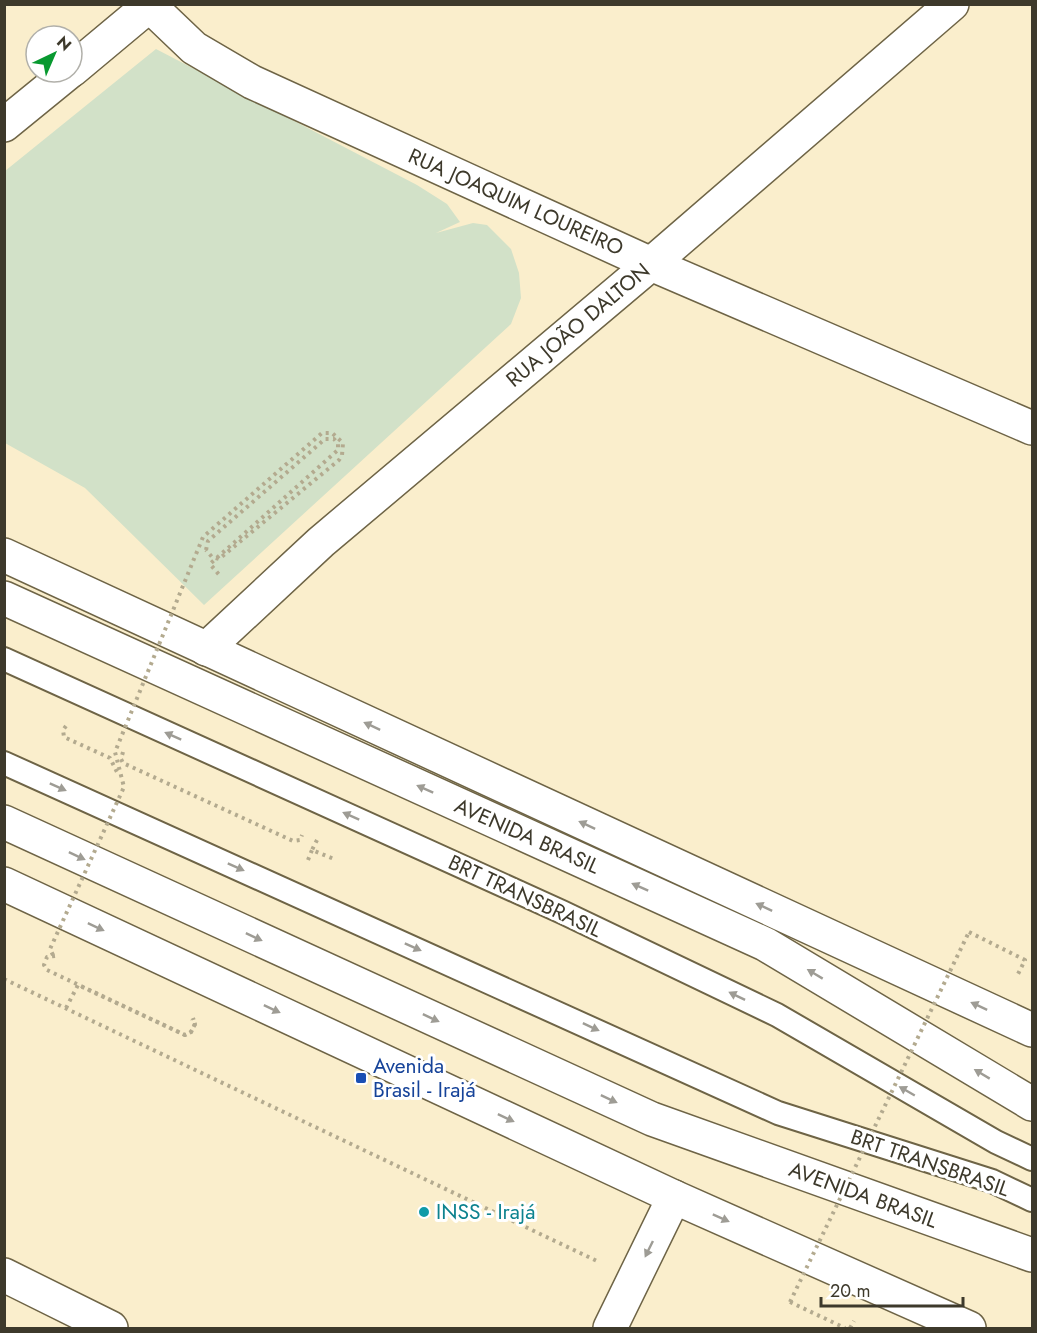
<svg xmlns="http://www.w3.org/2000/svg" width="1037" height="1333" font-family="Jost,sans-serif">
  <style>
    .green { fill: #d2e1c8 }
    .lines { fill: none; stroke-linecap: round; stroke-linejoin: round }
    .service-casing { stroke: #6e6446; stroke-width: 26 }
    .minor-casing { stroke: #6e6446; stroke-width: 36 }
    .trunk-casing { stroke: #6e6446; stroke-width: 36 }
    .motorway-casing { stroke: #6e6446; stroke-width: 36 }
    .path { stroke: #b3aa8f; stroke-width: 4; stroke-dasharray: 3 4.5; stroke-linecap: butt }
    .service { stroke: #fff; stroke-width: 22 }
    .minor { stroke: #fff; stroke-width: 33 }
    .trunk { stroke: #fff; stroke-width: 33 }
    .motorway { stroke: #fff; stroke-width: 33 }
    .path-bridge { stroke: #b3aa8f; stroke-width: 4; stroke-dasharray: 3 4.5; stroke-linecap: butt }
    .oneway { fill: #9e9c95 }
    .transit-dot { fill: #1a4fb4; stroke: #fff; stroke-width: 2 }
    .culture-dot { fill: #0f9aa8; stroke: #fff; stroke-width: 2 }
    .labels { text-anchor: middle; stroke-width: 6; stroke-linejoin: round; paint-order: stroke }
    .street-label { font-size: 21px; fill: #3d392b; stroke: #fff }
    .transit-label { font-size: 21px; fill: #164399; stroke: #fff; text-anchor: start }
    .culture-label { font-size: 21px; fill: #0d838f; stroke: #fff; text-anchor: start }
  </style>
  <rect width="100%" height="100%" fill="#faeecc"/>
  <!-- green -->
  <polygon class="green" points="156,49 417,185 447,204 460,222 436,233 473,223 487,225 511,249 519,273 521,298 511,324 204,605 85,488 5,443 5,171"/>
  <g class="lines">
    <!-- service casing -->
    <g class="service-casing">
      <g id="service">
        <polyline points="4,659 562,912 777,1015 996,1142 1032,1159"/>
        <polyline points="4,763 778,1113 992,1181 1032,1200"/>
      </g>
    </g>
    <!-- minor casing -->
    <g class="minor-casing">
      <g id="minor">
        <polyline points="150,6 194,48 252,82 651,264 1032,428"/>
        <polyline points="72,70 151,4"/>
        <polyline points="4,125 69,72"/>
        <polyline points="206,649 321,542 651,264 952,4"/>
        <polyline points="4,1275 111,1328"/>
        <polyline points="610,1328 674,1197"/>
      </g>
    </g>
    <!-- trunk casing -->
    <g class="trunk-casing">
      <g id="trunk">
        <polyline points="4,555 1032,1030"/>
        <polyline points="4,884 674,1197 969,1328"/>
      </g>
    </g>
    <!-- motorway casing -->
    <g class="motorway-casing">
      <g id="motorway">
        <polyline points="4,598 765,944 1032,1104"/>
        <polyline points="4,822 652,1119 1032,1255"/>
      </g>
    </g>
    <!-- path -->
    <g class="path">
      <polyline points="206,550 208,541 325,439 334,439 338,444 338,450 210,564 221,577"/>
      <polyline points="66,726 63,730 64,737 110,758 117,772"/>
      <polyline points="123,752 121,759 123,763 293,841 300,840 302,835"/>
      <polyline points="317,840 312,850 334,859"/>
      <polyline points="308,860 312,850"/>
      <polyline points="969,932 1025,960 1017,976"/>
      <polyline points="55,956 47,957 44,965 47,970 185,1035 191,1032 195,1024 193,1018"/>
      <polyline points="4,979 597,1261"/>
      <polyline points="66,1008 78,985 185,1035 191,1032 195,1024 192,1019"/>
      <polyline points="790,1302 845,1328"/>
      <polyline points="850,1328 854,1321"/>
    </g>
    <!-- service -->
    <use href="#service" class="service"/>
    <!-- minor -->
    <use href="#minor" class="minor"/>
    <!-- trunk -->
    <use href="#trunk" class="trunk"/>
    <!-- motorway -->
    <use href="#motorway" class="motorway"/>
    <!-- path-bridge -->
    <g class="path-bridge">
      <polyline points="53,955 50,949 124,787 115,752 203,537 322,433 332,433 343,443 342,455 339,460 219,559 212,557 206,550"/>
      <polyline points="790,1302 969,932"/>
    </g>
  </g>
  <!-- one-way arrows -->
  <defs><path id="oneway-solid" d="M-6-.8H1V-3.2L6.5 0L1 3.2V.8H-6Z" transform="scale(1.5)"/></defs>
  <g class="oneway">
    <use href="#oneway-solid" transform="translate(372 726) rotate(-155)"/>
    <use href="#oneway-solid" transform="translate(173 736) rotate(-156)"/>
    <use href="#oneway-solid" transform="translate(58 787) rotate(24)"/>
    <use href="#oneway-solid" transform="translate(425 789) rotate(-156)"/>
    <use href="#oneway-solid" transform="translate(351 816) rotate(-156)"/>
    <use href="#oneway-solid" transform="translate(587 825) rotate(-155)"/>
    <use href="#oneway-solid" transform="translate(77 856) rotate(25)"/>
    <use href="#oneway-solid" transform="translate(236 867) rotate(24)"/>
    <use href="#oneway-solid" transform="translate(640 887) rotate(-156)"/>
    <use href="#oneway-solid" transform="translate(764 907) rotate(-155)"/>
    <use href="#oneway-solid" transform="translate(96 927) rotate(25)"/>
    <use href="#oneway-solid" transform="translate(254 937) rotate(25)"/>
    <use href="#oneway-solid" transform="translate(413 947) rotate(24)"/>
    <use href="#oneway-solid" transform="translate(815 974) rotate(-149)"/>
    <use href="#oneway-solid" transform="translate(737 996) rotate(-154)"/>
    <use href="#oneway-solid" transform="translate(979 1006) rotate(-155)"/>
    <use href="#oneway-solid" transform="translate(272 1009) rotate(25)"/>
    <use href="#oneway-solid" transform="translate(431 1018) rotate(25)"/>
    <use href="#oneway-solid" transform="translate(591 1027) rotate(25)"/>
    <use href="#oneway-solid" transform="translate(982 1074) rotate(-149)"/>
    <use href="#oneway-solid" transform="translate(907 1091) rotate(-150)"/>
    <use href="#oneway-solid" transform="translate(609 1099) rotate(25)"/>
    <use href="#oneway-solid" transform="translate(506 1118) rotate(25)"/>
    <use href="#oneway-solid" transform="translate(721 1218) rotate(24)"/>
    <use href="#oneway-solid" transform="translate(649 1249) rotate(116)"/>
  </g>
  <!-- markers -->
  <rect class="transit-dot" x="355" y="1072" width="12" height="12" rx="3"/>
  <circle class="culture-dot" cx="424" cy="1212" r="6"/>
  <g class="labels">
    <!-- street labels -->
    <g class="street-label">
      <text transform="translate(516 202) rotate(24)" y="7">RUA JOAQUIM LOUREIRO</text>
      <text transform="translate(578 325) rotate(-40)" y="7">RUA JOÃO DALTON</text>
      <text transform="translate(527 836) rotate(24)" y="7">AVENIDA BRASIL</text>
      <text transform="translate(525 896) rotate(25)" y="7">BRT TRANSBRASIL</text>
      <text transform="translate(930 1163) rotate(19)" y="7">BRT TRANSBRASIL</text>
      <text transform="translate(863 1195) rotate(20)" y="7">AVENIDA BRASIL</text>
    </g>
    <!-- transit labels -->
    <g class="transit-label">
      <text x="373" y="1073">Avenida<tspan x="373" dy="24">Brasil - Irajá</tspan></text>
    </g>
    <!-- culture labels -->
    <g class="culture-label">
      <text x="436" y="1219">INSS - Irajá</text>
    </g>
  </g>
  <!-- border -->
  <rect width="1037" height="1333" fill="none" stroke="#3d392b" stroke-width="12"/>
  <!-- north arrow -->
  <g transform="translate(54 54) rotate(44)"><circle r="28" fill="#ffffff" stroke="#b1b0aa" stroke-width="1.5"/>
  <path d="M0-4.5L10 22L0 15L-10 22Z" fill="#089930"/>
  <text y="-9" font-size="16" font-weight="bold" text-anchor="middle" fill="#3d392b">N</text>
  </g>
  <!-- scale -->
  <path d="M821 1297v9h142v-9" fill="none" stroke="#3d392b" stroke-width="3"/>
  <text x="830" y="1297" font-size="18" fill="#3d392b" stroke="#ffffff" stroke-width="4.5" paint-order="stroke">20 m</text>
</svg>
